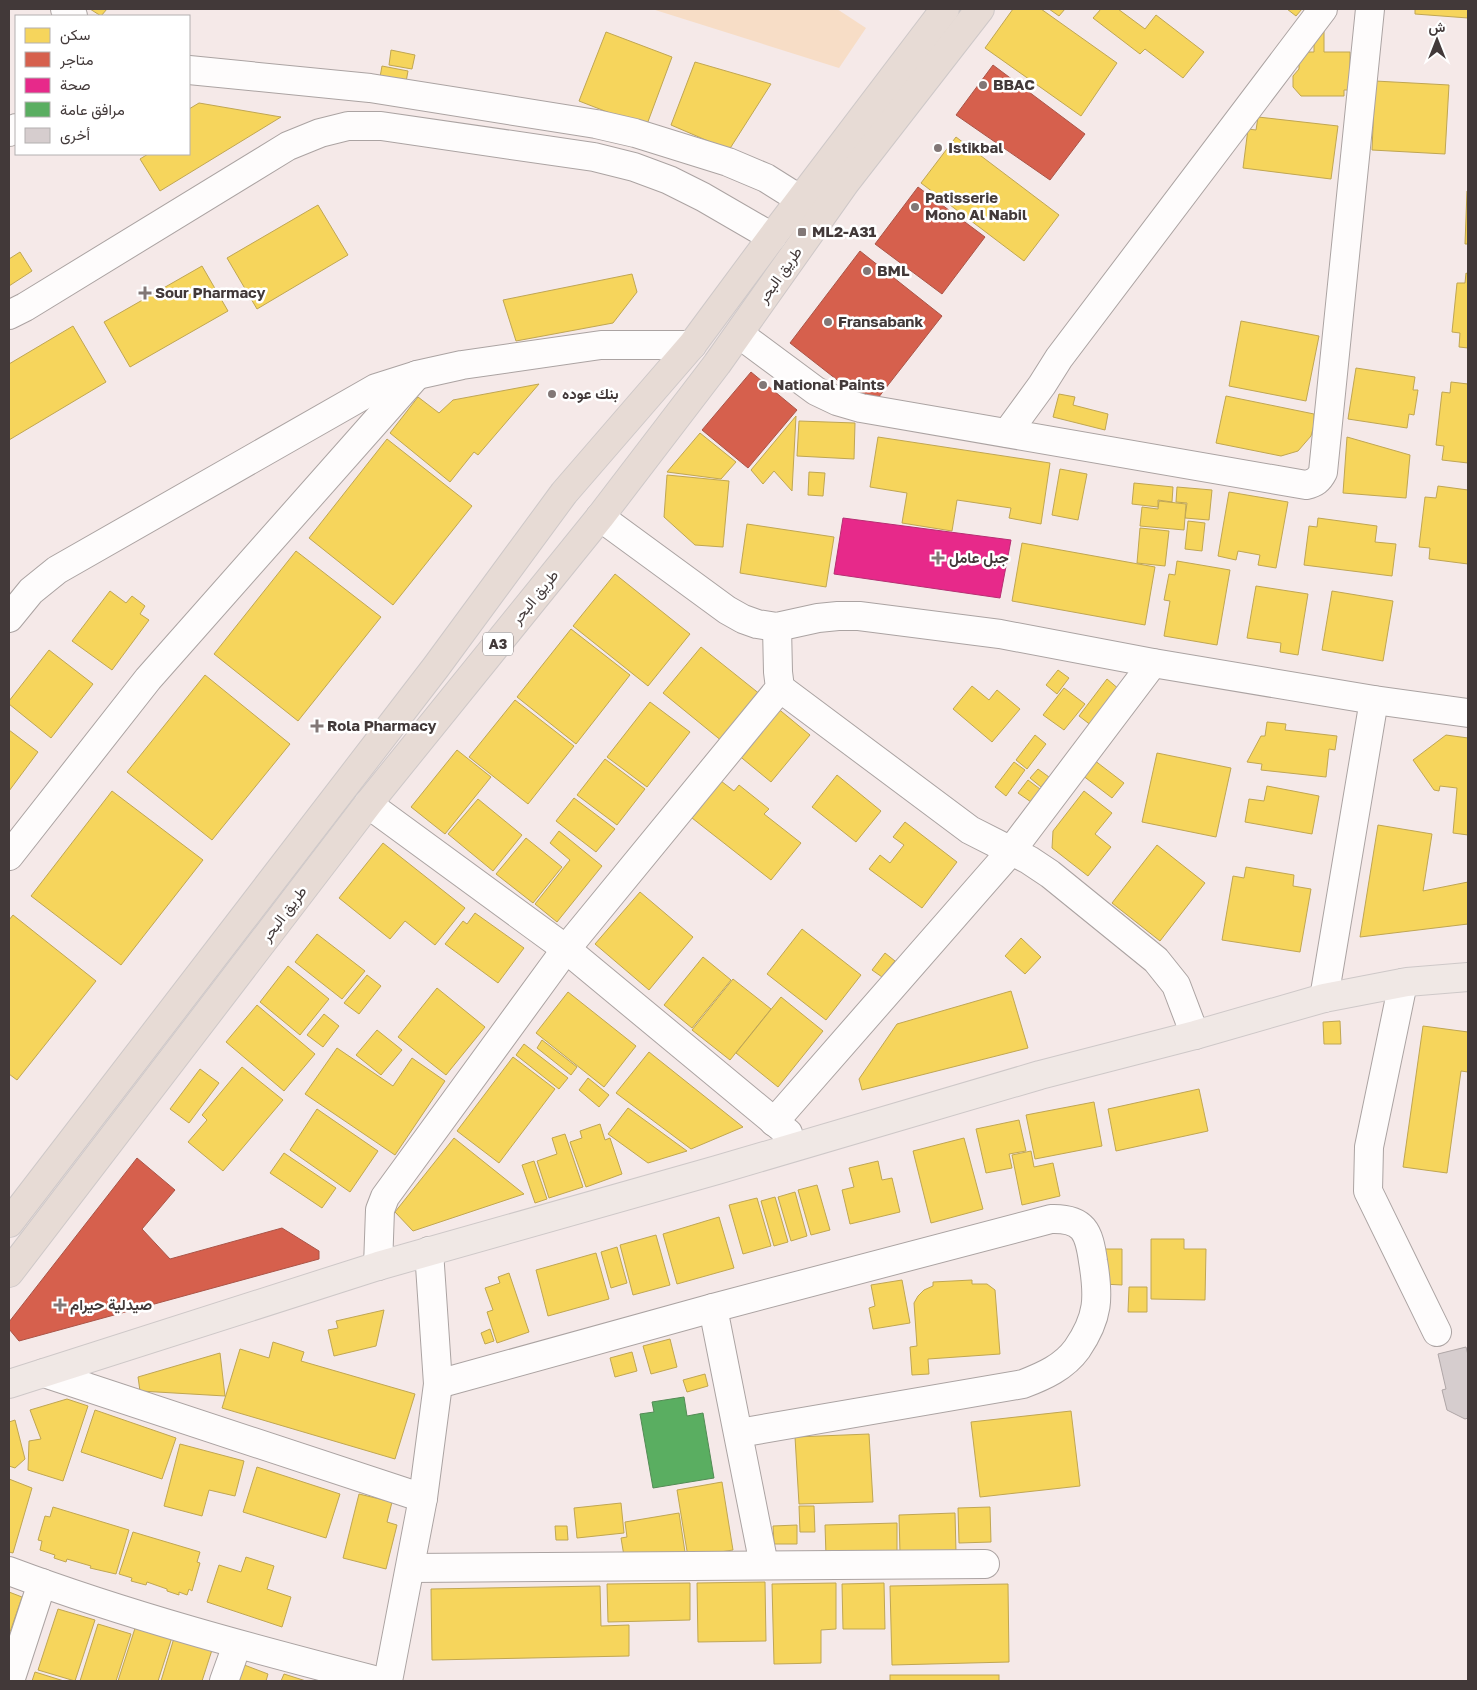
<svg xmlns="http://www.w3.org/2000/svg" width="1477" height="1690" font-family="'Golos Text',Vazirmatn,sans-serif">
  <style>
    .green { fill: #f7ddc6 }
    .homes { fill: #f6d55c; stroke: #c0a652 }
    .shops { fill: #d6604d; stroke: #aa5447 }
    .health { fill: #e7298a; stroke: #b62e72 }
    .public { fill: #5aae61; stroke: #538b55 }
    .building { fill: #d6cdce; stroke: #afa6a7 }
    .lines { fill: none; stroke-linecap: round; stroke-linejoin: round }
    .minor-casing { stroke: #aba3a2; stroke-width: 30 }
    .major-casing { stroke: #cec8c8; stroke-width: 30 }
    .highway-casing { stroke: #cec8c8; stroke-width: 30 }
    .minor { stroke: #fefcfc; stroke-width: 28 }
    .major { stroke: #f0e8e5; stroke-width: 28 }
    .highway { stroke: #e7dbd5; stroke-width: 28 }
    .poi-dot { fill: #817776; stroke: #fff; stroke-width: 2 }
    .labels { text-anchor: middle; stroke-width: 5; stroke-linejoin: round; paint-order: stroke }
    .shield { fill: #fff; stroke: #7b7474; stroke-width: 1 }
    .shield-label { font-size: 14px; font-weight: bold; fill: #423939 }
    .poi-label { font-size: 15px; font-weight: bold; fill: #423939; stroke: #fff; text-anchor: start }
    .street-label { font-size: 15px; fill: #423939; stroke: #fff }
  </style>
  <rect width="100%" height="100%" fill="#f5e9e8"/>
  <!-- green -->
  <polygon class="green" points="652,9 837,9 866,28 839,68"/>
  <!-- homes -->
  <g class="homes">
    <polygon points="90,9 107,9 101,16"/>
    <polygon points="1013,9 1041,9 1117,63 1081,116 985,48"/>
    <polygon points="1049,9 1065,9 1059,16"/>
    <polygon points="1101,9 1118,9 1145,29 1156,15 1204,52 1183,78 1145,49 1140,54 1093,18"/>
    <polygon points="1287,9 1302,9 1296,16"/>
    <polygon points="1415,9 1468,9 1468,18 1415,14"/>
    <polygon points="1314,31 1324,31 1324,52 1350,52 1350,90 1344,90 1344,96 1301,96 1293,87 1293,76 1299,69 1299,52 1314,52"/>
    <polygon points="606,32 672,57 646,127 579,101"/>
    <polygon points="391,50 415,55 412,69 389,65"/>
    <polygon points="695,62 771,84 729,150 671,125"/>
    <polygon points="382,66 408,71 406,82 380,77"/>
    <polygon points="1375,81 1449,85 1445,154 1372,150"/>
    <polygon points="199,103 281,117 160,191 140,159 148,154 189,154 189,109"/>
    <polygon points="1258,117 1338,126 1331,179 1243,168 1248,129 1256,130"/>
    <polygon points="956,137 1059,215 1024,261 921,183"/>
    <polygon points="1467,191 1468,192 1468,244 1465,244"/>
    <polygon points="318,205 348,255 257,309 227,258"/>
    <polygon points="20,252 32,271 9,286 9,259"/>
    <polygon points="202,266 228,311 130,367 104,322"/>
    <polygon points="1466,273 1468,274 1468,348 1459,347 1460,333 1452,332 1457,283 1465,283"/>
    <polygon points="632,274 637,292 613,323 516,341 503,300"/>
    <polygon points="1241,321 1319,336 1306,401 1229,386"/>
    <polygon points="73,326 106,382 9,440 9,364"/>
    <polygon points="1356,368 1415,377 1413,390 1418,390 1414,415 1409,414 1407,428 1348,419"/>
    <polygon points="1451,382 1468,384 1468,463 1442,460 1444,446 1436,445 1442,392 1450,393"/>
    <polygon points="539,384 478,455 474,452 450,482 390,433 418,397 439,413 453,400"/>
    <polygon points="1059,394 1075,397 1073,405 1108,414 1105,430 1053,417"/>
    <polygon points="1226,396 1314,414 1314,425 1311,436 1298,451 1281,456 1216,443"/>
    <polygon points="796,416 792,491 774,471 763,484 751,470"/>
    <polygon points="799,421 855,423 854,459 797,456"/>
    <polygon points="700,433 736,462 721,479 667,472"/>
    <polygon points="878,437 1050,463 1041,524 1009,518 1011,508 957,500 952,531 902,523 907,493 870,487"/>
    <polygon points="1347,437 1410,455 1406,498 1343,493"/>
    <polygon points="387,439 472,506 393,605 309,538"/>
    <polygon points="1060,469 1087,474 1078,520 1052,515"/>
    <polygon points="809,472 825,473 823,496 808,495"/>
    <polygon points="667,475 729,481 723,547 695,545 664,517"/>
    <polygon points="1134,483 1173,487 1172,502 1158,500 1158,507 1132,504"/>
    <polygon points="1438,486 1468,490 1468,564 1429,559 1430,548 1419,547 1425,497 1436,498"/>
    <polygon points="1177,487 1212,490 1209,520 1185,518 1187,503 1176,502"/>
    <polygon points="1229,492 1288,502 1276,568 1258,565 1260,555 1238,551 1236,560 1218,556"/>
    <polygon points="1159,501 1186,504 1184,530 1140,526 1142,507 1158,509"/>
    <polygon points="1318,518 1377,526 1375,542 1396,544 1392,576 1304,565 1309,526 1317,527"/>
    <polygon points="1188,521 1205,523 1202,551 1185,549"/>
    <polygon points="747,524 834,537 826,587 740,573"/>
    <polygon points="1140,528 1169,531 1165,566 1137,563"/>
    <polygon points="1022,543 1155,567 1145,625 1012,601"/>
    <polygon points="296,551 381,617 298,721 214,654"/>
    <polygon points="1177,561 1230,570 1217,645 1164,636 1170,601 1164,600 1169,574 1175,575"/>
    <polygon points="615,574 690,634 648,686 573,626"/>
    <polygon points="1256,586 1308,594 1298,655 1280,652 1281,643 1247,638"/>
    <polygon points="110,591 126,603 132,596 145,606 140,614 149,620 112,670 72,641"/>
    <polygon points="1332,591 1393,601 1383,661 1322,650"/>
    <polygon points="571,629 630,675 576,744 517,697"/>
    <polygon points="701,647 766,699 728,746 663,693"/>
    <polygon points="49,650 93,684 51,738 9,704 9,701"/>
    <polygon points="1058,670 1069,678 1057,694 1046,685"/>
    <polygon points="205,675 290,744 212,840 127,772"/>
    <polygon points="1107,679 1120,690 1092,726 1079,716"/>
    <polygon points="972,686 989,700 997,690 1020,709 992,742 953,709"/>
    <polygon points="1064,688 1085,704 1064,730 1043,715"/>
    <polygon points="515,700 574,746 528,804 469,757"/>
    <polygon points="650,702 690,732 647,787 607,757"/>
    <polygon points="776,707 810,735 771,782 737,754"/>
    <polygon points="1267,722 1286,724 1285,730 1337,736 1335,750 1329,749 1326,777 1261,770 1262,764 1247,762 1261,736 1265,736"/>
    <polygon points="9,730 38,752 9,791"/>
    <polygon points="1035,735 1046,744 1027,769 1016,760"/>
    <polygon points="1446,735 1468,738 1468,835 1453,833 1457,788 1440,786 1439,791 1434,790 1413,760"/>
    <polygon points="457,750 491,777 445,834 411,807"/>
    <polygon points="1157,753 1231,768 1216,837 1142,822"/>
    <polygon points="605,759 645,789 617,825 577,795"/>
    <polygon points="1094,760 1124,783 1112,798 1082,775"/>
    <polygon points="1014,762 1025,770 1006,796 995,787"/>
    <polygon points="1038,769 1049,777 1041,787 1030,778"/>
    <polygon points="837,775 881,811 856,842 812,807"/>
    <polygon points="1028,780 1040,789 1031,802 1018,793"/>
    <polygon points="721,781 734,791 739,785 769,809 764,814 801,843 771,880 692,818"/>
    <polygon points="1267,786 1319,796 1312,834 1245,822 1249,799 1264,801"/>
    <polygon points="112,791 203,860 121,965 31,896"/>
    <polygon points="1084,791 1112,813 1095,834 1111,847 1088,876 1052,848 1053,831"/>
    <polygon points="574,798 615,829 596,852 556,821"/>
    <polygon points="478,799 522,835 493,871 448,834"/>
    <polygon points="905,822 957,862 922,908 869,869 880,855 890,863 904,845 893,837"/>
    <polygon points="1378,825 1432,834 1423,891 1468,882 1468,924 1360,937"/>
    <polygon points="559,831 602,866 557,922 535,904 570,860 550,843"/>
    <polygon points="526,838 562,867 533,903 496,874"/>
    <polygon points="383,843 465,908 435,945 405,921 390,939 339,898"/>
    <polygon points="1157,845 1205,883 1160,941 1112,903"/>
    <polygon points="1246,867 1294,875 1293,886 1311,889 1300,952 1222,940 1233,876 1244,878"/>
    <polygon points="640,892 693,937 649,990 595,944"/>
    <polygon points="475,913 524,948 498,983 445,944 463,921 467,924"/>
    <polygon points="13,915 96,981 17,1080 9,1074 9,920"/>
    <polygon points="802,929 861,975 826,1020 767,974"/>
    <polygon points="317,934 365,971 342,999 295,962"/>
    <polygon points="1021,938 1041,957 1025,974 1005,956"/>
    <polygon points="885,953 895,961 882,977 872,970"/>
    <polygon points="703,957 731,980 692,1028 664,1005"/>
    <polygon points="288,966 329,999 300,1035 260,1002"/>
    <polygon points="367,975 381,986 359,1014 344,1003"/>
    <polygon points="733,979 771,1009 730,1060 692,1030"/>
    <polygon points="437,988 485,1027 446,1075 398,1037"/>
    <polygon points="1011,991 1028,1048 862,1090 859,1079 897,1024"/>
    <polygon points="568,992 636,1046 604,1087 536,1033"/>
    <polygon points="781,997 823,1031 778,1087 736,1053"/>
    <polygon points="257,1005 315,1054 284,1091 226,1042"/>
    <polygon points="324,1014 339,1026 323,1047 307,1035"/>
    <polygon points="1340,1021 1341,1044 1324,1044 1323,1022"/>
    <polygon points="1423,1026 1468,1032 1468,1072 1461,1071 1447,1173 1403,1167"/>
    <polygon points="377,1030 402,1050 381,1075 356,1055"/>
    <polygon points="542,1040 577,1067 571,1075 537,1048"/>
    <polygon points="524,1044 568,1078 559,1089 516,1055"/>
    <polygon points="337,1048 393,1086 412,1058 445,1081 395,1155 305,1094"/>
    <polygon points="649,1052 743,1127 691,1149 616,1093"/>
    <polygon points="513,1057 555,1089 499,1163 457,1131"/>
    <polygon points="242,1067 283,1100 223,1171 188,1142 207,1120 202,1115"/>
    <polygon points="200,1069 219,1083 189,1123 170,1109"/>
    <polygon points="588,1078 609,1095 599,1107 579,1090"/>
    <polygon points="1199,1089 1208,1131 1116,1151 1108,1109"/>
    <polygon points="1094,1102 1102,1146 1035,1159 1026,1115"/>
    <polygon points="628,1108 687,1151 648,1163 608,1134"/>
    <polygon points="317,1109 378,1151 350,1192 290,1150"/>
    <polygon points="1019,1120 1026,1151 1009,1154 1012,1168 986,1173 976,1129"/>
    <polygon points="600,1124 605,1140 610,1138 622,1174 586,1187 570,1142 582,1138 580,1131"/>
    <polygon points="565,1134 583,1187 549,1198 537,1161 557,1154 552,1138"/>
    <polygon points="454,1138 524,1194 413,1231 395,1212"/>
    <polygon points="964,1138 983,1209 931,1223 913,1151"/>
    <polygon points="1031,1151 1034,1167 1053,1163 1060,1196 1022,1205 1012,1155"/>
    <polygon points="284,1153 336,1188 322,1208 270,1173"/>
    <polygon points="534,1161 547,1199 535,1203 522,1165"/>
    <polygon points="878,1161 882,1180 892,1178 900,1212 850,1224 842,1190 854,1187 849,1168"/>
    <polygon points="817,1185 830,1230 811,1235 798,1190"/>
    <polygon points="795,1192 807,1236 791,1241 778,1197"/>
    <polygon points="775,1197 788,1242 774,1246 761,1201"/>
    <polygon points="757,1198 771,1246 743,1254 729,1205"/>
    <polygon points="719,1217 734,1268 677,1284 663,1234"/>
    <polygon points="656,1235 670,1285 633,1295 620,1245"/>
    <polygon points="1151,1239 1184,1239 1184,1249 1206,1249 1205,1300 1151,1299"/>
    <polygon points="617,1247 627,1283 611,1288 601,1252"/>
    <polygon points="1103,1249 1122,1249 1122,1285 1103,1284"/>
    <polygon points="596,1253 609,1299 548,1316 536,1270"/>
    <polygon points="509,1273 529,1332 497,1343 487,1312 493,1310 485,1288 500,1283 498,1277"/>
    <polygon points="902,1280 910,1323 873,1329 869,1308 875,1306 871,1285"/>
    <polygon points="972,1280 972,1284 987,1284 995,1290 1000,1354 928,1359 929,1374 912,1375 910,1347 917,1346 914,1303 918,1296 924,1290 933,1286 933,1282"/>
    <polygon points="1129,1287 1147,1287 1147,1312 1128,1312"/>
    <polygon points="384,1310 376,1346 334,1356 328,1330 338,1328 336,1321"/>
    <polygon points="490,1329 494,1341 485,1344 481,1333"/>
    <polygon points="670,1339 677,1367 651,1374 643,1346"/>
    <polygon points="273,1342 304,1352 301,1361 415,1394 395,1459 222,1408 240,1349 269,1358"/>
    <polygon points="632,1352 637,1371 615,1377 610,1358"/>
    <polygon points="220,1353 225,1396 140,1391 138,1377"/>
    <polygon points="705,1374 708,1386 687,1392 683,1380"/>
    <polygon points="67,1399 88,1406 63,1481 28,1470 29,1441 41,1439 30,1410"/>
    <polygon points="95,1410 176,1438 162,1479 81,1452"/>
    <polygon points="1071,1411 1080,1486 980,1497 971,1422"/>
    <polygon points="15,1420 25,1459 15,1468 9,1466 9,1422"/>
    <polygon points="869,1434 873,1502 799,1504 795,1437"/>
    <polygon points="180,1444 244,1461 235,1496 209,1490 202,1516 164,1506"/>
    <polygon points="257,1467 340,1494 326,1538 243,1512"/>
    <polygon points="9,1479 32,1488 13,1553 9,1552"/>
    <polygon points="722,1482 733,1550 688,1557 677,1490"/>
    <polygon points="359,1494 392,1502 387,1522 397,1525 386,1569 343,1558"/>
    <polygon points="621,1503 624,1533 577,1538 574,1508"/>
    <polygon points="799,1506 814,1506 815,1532 800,1532"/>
    <polygon points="53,1507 129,1530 116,1574 90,1568 91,1566 67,1559 66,1562 54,1558 55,1555 40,1550 42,1541 38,1540 45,1516 50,1517"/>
    <polygon points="990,1507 991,1542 959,1543 958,1508"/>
    <polygon points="679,1513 685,1552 625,1562 621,1538 627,1537 625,1522"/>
    <polygon points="955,1513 956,1552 900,1553 899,1515"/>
    <polygon points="897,1523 897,1554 826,1556 825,1525"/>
    <polygon points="797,1525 797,1544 774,1544 773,1526"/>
    <polygon points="555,1526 567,1526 568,1540 556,1540"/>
    <polygon points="133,1532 200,1552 197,1562 200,1563 192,1591 189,1589 187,1595 179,1592 179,1595 167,1591 167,1589 147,1582 146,1585 131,1581 132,1578 119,1574"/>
    <polygon points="246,1557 274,1566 267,1589 291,1597 282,1627 207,1602 219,1565 241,1572"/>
    <polygon points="765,1582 766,1641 698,1642 697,1583"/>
    <polygon points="690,1583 690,1620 608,1622 607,1584"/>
    <polygon points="836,1583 836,1629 821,1630 821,1663 774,1664 772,1584"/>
    <polygon points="884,1583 885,1629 843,1629 842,1584"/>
    <polygon points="1008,1584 1009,1662 892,1665 890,1586"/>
    <polygon points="600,1586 601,1626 629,1625 629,1656 432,1660 431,1589"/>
    <polygon points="9,1592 22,1597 9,1635"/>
    <polygon points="58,1609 95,1620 75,1681 38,1670"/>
    <polygon points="138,1619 174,1631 158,1681 118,1681"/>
    <polygon points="98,1624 131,1634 116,1681 80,1681"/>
    <polygon points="174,1638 212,1650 202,1681 161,1681"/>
    <polygon points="239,1663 268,1674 266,1681 232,1681"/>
    <polygon points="35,1672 64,1681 32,1681"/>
    <polygon points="284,1674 306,1681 281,1681"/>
    <rect x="890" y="1675" width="109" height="6"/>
  </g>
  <!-- shops -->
  <g class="shops">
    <polygon points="993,65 1085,134 1050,180 956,115"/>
    <polygon points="918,187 985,237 942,294 875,244"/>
    <polygon points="860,251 942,316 878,398 850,390 790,343"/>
    <polygon points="751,372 797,410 748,468 702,430"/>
    <polygon points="137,1158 175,1190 142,1229 170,1259 282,1228 319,1251 319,1259 19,1341 9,1329 9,1322"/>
  </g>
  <!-- health -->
  <polygon class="health" points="843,518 1011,540 1000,598 834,574"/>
  <!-- public -->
  <polygon class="public" points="684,1397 687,1416 703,1413 714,1478 653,1488 640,1414 654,1412 652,1402"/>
  <!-- building -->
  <polygon class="building" points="1466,1347 1468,1355 1468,1418 1465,1419 1447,1410 1442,1390 1446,1389 1438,1354"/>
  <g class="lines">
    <!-- minor casing -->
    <g class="minor-casing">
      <g id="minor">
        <polyline points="65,9 73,16"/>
        <polyline points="189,70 370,88 596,124 635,133 728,162 766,178 801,200"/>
        <polyline points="9,132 16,128"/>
        <polyline points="9,315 25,307 288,146 320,133 348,126 381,126 594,157 634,167 669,180 703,197 772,237"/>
        <path d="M739 334 816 391 837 401 861 408 1306 485C1315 483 1319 480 1323 472L1370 9"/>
        <polyline points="1007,433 1042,385 1059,358 1323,9"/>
        <polyline points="600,517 727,610 743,619 757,624 777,627 818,618 838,616 859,616 1000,634 1153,663 1374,700 1468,713"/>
        <polyline points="9,618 31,591 57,570 376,388 417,375 462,365 601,345 692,345"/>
        <polyline points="780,688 970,830 1029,860 1050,874 1156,960 1176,985 1195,1035"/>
        <polyline points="368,804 566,949 788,1133"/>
        <polyline points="9,856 148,679 417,375"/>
        <polyline points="1403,983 1369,1147 1368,1191 1437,1332"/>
        <polyline points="1324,998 1374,700"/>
        <polyline points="774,1122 1011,851 1153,663"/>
        <polyline points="378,1266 380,1210 385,1197 566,949 780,688 778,672 777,627"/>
        <polyline points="713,1308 764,1565"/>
        <polyline points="44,1373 423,1498"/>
        <path d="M438 1384 713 1308 1051 1219C1084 1218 1089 1232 1093 1261 1099 1297 1099 1317 1077 1349 1064 1367 1044 1376 1023 1384L739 1433"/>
        <polyline points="411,1568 985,1564"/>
        <path d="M9 1571C129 1616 254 1649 378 1681"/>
        <polyline points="10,1681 42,1583"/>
        <polyline points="224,1681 237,1645"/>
        <polyline points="388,1681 423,1498 438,1384 429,1251"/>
      </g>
    </g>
    <!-- major casing -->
    <g class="major-casing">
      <polyline id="major" points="9,1384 378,1266 717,1170 1040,1075 1195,1035 1324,998 1407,982 1468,977"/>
    </g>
    <!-- highway casing -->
    <g class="highway-casing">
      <g id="highway">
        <polyline points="9,1223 436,667 564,493 692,345 772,237 945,9"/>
        <polyline points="9,1273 368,804 600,517 717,364 845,183 980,9"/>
      </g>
    </g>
    <!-- minor -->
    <use href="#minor" class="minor"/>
    <!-- major -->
    <use href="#major" class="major"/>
    <!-- highway -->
    <use href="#highway" class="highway"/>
  </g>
  <!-- markers -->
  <g class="poi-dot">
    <circle cx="983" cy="85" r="5"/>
    <circle cx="938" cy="148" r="5"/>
    <circle cx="915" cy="207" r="5"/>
    <rect x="797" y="227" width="10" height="10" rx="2.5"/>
    <circle cx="867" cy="271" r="5"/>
    <path d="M142.5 285.5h5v5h5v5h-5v5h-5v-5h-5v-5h5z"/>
    <circle cx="828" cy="322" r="5"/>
    <circle cx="763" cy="385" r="5"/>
    <circle cx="552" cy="394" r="5"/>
    <path d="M935.5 550.5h5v5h5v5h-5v5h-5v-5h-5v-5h5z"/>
    <path d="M314.5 718.5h5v5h5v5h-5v5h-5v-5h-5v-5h5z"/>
    <path d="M57.5 1297.5h5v5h5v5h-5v5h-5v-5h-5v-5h5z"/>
  </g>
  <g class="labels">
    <!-- shield labels -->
    <rect class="shield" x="483" y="632.5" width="30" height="23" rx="4"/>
    <g class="shield-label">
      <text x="498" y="649">A3</text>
    </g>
    <!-- poi labels -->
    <g class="poi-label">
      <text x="993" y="90">BBAC</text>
      <text x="948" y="153">Istikbal</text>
      <text x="925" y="203">Patisserie<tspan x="925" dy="17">Mono Al Nabil</tspan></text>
      <text x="812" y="237">ML2-A31</text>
      <text x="877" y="276">BML</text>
      <text x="155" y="298">Sour Pharmacy</text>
      <text x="838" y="327">Fransabank</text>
      <text x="773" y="390">National Paints</text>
      <text x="562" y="399">بنك عوده</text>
      <text x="949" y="563">جبل عامل</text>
      <text x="327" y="731">Rola Pharmacy</text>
      <text x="70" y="1310">صيدلية حيرام</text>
    </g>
    <!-- street labels -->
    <g class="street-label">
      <text transform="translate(780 275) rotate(-55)" y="5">طريق البحر</text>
      <text transform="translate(535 597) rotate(-51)" y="5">طريق البحر</text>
      <text transform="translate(284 914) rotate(-53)" y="5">طريق البحر</text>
    </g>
  </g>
  <!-- border -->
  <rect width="1477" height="1690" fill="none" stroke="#423939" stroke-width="20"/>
  <!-- legend -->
  <rect x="15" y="15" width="175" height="140" fill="#ffffff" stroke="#b3b0b0"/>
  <rect x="25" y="28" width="25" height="15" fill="#f6d55c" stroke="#b3b0b0"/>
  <text x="60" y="40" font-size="15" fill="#423939">سكن</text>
  <rect x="25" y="52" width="25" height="15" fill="#d6604d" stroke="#b3b0b0"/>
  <text x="60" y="65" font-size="15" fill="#423939">متاجر</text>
  <rect x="25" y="78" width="25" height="15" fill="#e7298a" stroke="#b3b0b0"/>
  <text x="60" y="90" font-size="15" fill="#423939">صحة</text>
  <rect x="25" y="102" width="25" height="15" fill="#5aae61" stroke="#b3b0b0"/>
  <text x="60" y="115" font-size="15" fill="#423939">مرافق عامة</text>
  <rect x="25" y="128" width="25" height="15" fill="#d6cdce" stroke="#b3b0b0"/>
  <text x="60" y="140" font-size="15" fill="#423939">أخرى</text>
  <!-- north arrow -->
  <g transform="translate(1437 40)" stroke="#ffffff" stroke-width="4" paint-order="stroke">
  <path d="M0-4L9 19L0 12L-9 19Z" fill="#423939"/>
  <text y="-8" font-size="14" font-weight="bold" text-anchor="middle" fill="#423939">ش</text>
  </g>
</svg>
